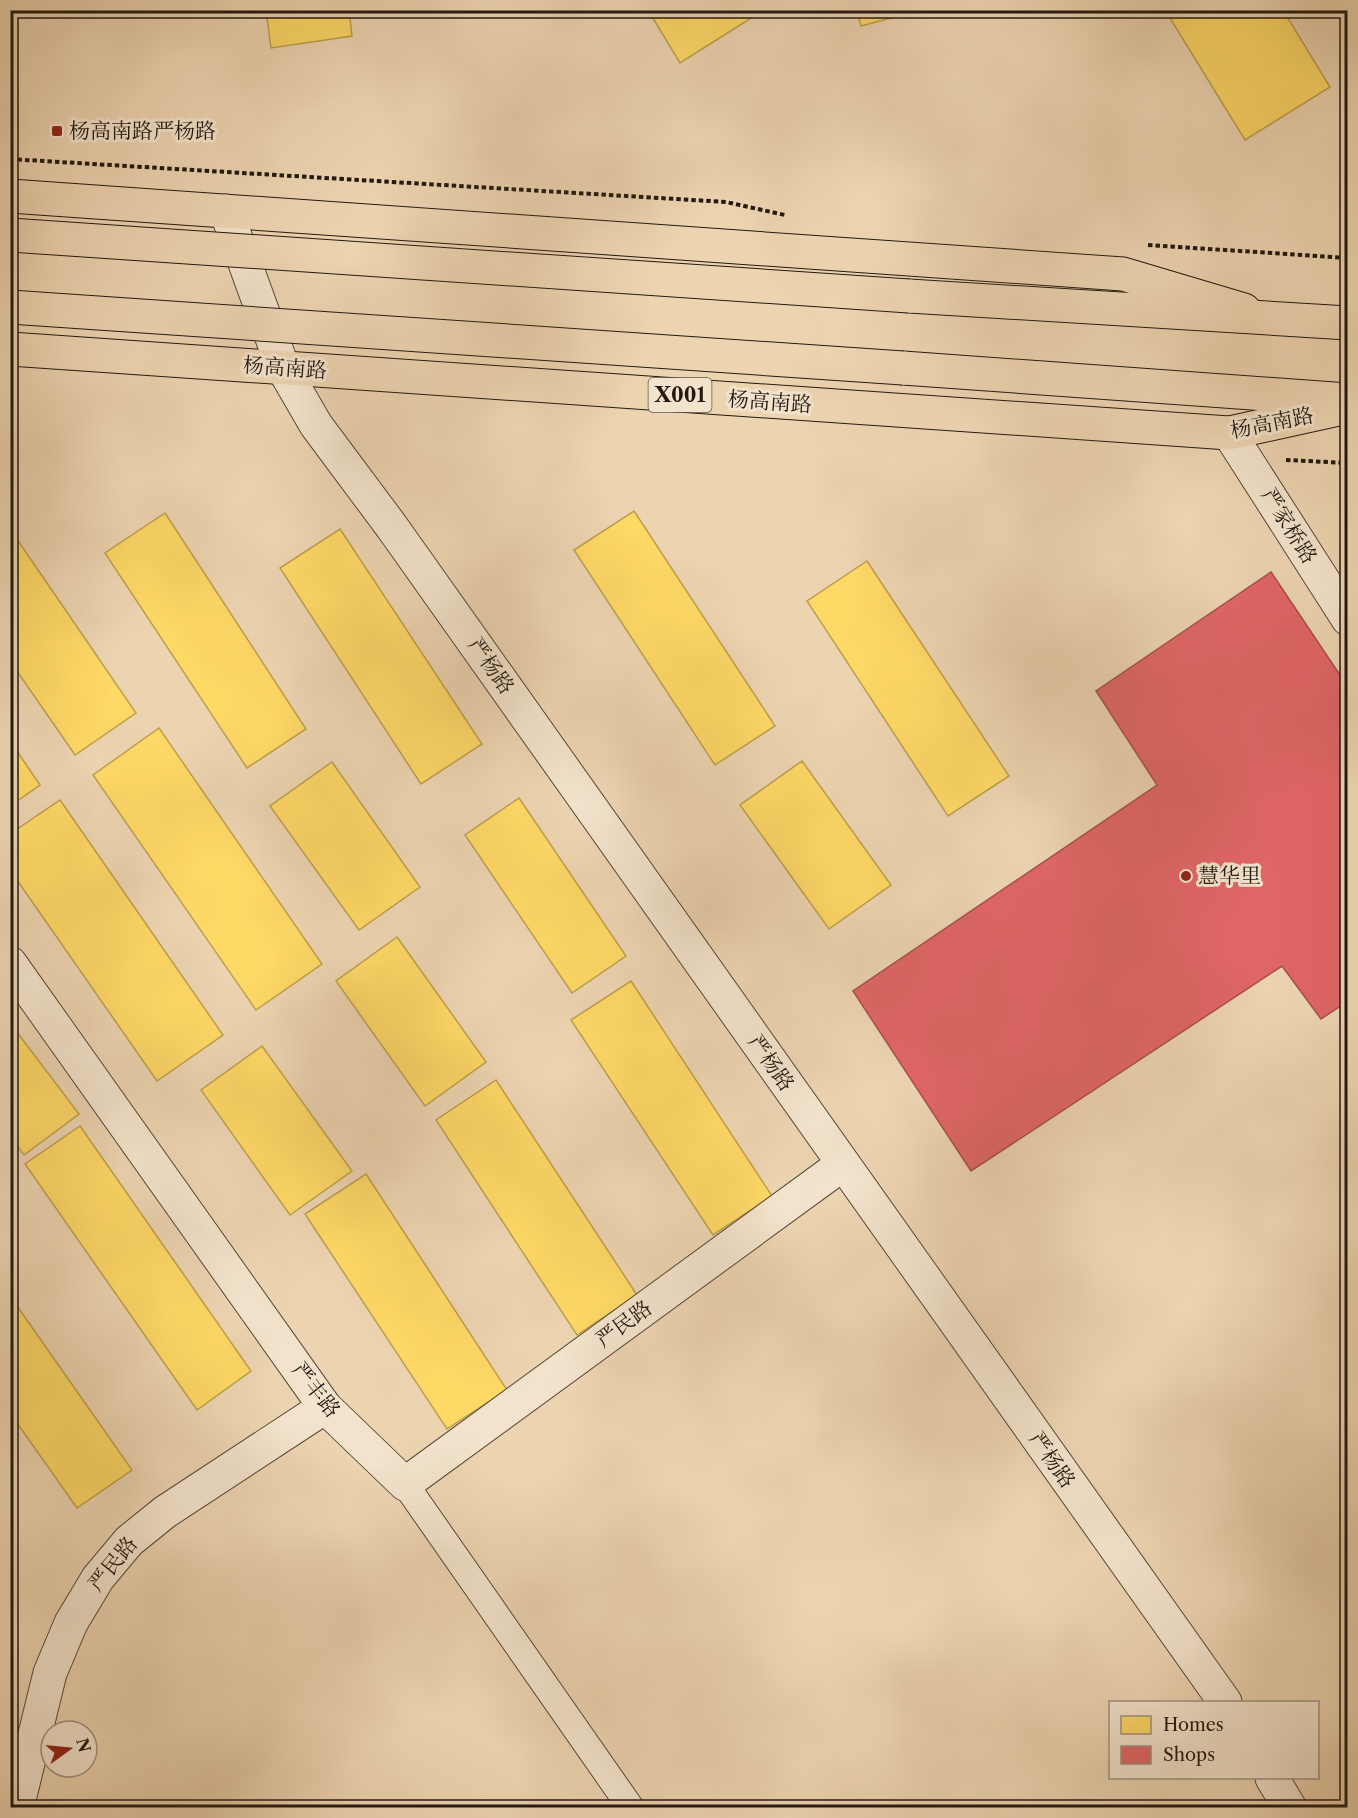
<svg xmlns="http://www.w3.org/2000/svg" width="1358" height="1818" font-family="'Libre Caslon Text','Noto Serif SC',serif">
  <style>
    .homes { fill: #ffd966; stroke: #bd9f4c; stroke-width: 1.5 }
    .shops { fill: #e06666; stroke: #a74f4c; stroke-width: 1.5 }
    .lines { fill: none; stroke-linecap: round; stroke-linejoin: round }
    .pedestrian-casing { stroke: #554838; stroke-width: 28 }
    .minor-casing { stroke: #554838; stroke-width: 35 }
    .primary-casing { stroke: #221910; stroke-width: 35 }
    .trunk-casing { stroke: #221910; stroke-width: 35 }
    .path { stroke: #221910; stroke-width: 4; stroke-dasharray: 4.5 3; stroke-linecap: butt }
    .pedestrian { stroke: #f3e3cc; stroke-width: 26 }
    .minor { stroke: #f3e3cc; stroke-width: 33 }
    .primary { stroke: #edd4b1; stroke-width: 33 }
    .trunk { stroke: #edd4b1; stroke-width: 33 }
    .trunk-bridge-casing { stroke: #221910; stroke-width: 35; stroke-linecap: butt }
    .trunk-bridge { stroke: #edd4b1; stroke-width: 33 }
    .poi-dot { fill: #8f2418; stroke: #f3e3cc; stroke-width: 2 }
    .labels { text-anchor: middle; stroke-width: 6; stroke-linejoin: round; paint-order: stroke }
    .shield { fill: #f3e3cc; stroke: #615648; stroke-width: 1.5 }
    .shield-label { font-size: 20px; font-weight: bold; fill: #221910 }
    .poi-label { font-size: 21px; fill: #221910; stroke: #f3e3cc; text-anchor: start }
    .street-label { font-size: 21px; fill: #221910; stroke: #f3e3cc }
  </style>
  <rect width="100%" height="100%" fill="#edd4b1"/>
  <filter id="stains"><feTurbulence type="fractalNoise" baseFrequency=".00333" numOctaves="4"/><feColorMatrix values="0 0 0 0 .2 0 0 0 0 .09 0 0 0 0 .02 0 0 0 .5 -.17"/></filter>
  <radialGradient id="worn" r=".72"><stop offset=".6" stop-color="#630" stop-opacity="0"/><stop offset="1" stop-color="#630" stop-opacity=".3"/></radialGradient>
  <!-- homes -->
  <g class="homes">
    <polygon points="10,10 43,10 43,11 10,20"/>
    <polygon points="266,10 349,10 352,36 271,48"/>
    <polygon points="648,10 764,10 680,63"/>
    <polygon points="857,10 921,10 861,26"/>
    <polygon points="1165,10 1283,10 1330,87 1245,140"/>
    <polygon points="634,511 775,726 715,765 574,550"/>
    <polygon points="165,513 306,729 247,768 105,553"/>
    <polygon points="10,529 136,713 75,755 10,661"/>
    <polygon points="340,529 482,744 421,784 280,568"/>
    <polygon points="867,561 1009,776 948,816 807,601"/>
    <polygon points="159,728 322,964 256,1010 93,775"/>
    <polygon points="10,741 40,785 10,806"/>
    <polygon points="802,761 891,885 829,929 740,805"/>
    <polygon points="332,762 420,887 359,930 270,806"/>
    <polygon points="519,798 626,956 572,993 465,835"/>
    <polygon points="60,800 223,1035 157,1081 10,870 10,834"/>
    <polygon points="397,937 486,1062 425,1106 336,981"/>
    <polygon points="631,981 772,1196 713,1235 571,1020"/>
    <polygon points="10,1023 79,1114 24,1155 10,1136"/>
    <polygon points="262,1046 352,1171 290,1215 201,1090"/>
    <polygon points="496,1080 637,1295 577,1335 436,1120"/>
    <polygon points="80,1126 251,1371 197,1410 25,1164"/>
    <polygon points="366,1174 507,1390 447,1429 305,1214"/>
    <polygon points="10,1296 132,1470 77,1508 10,1413"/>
  </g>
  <!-- shops -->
  <polygon class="shops" points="1271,572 1348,687 1348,1001 1321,1019 1282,966 971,1171 853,991 1157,785 1096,691"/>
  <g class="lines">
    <!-- pedestrian casing -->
    <g class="pedestrian-casing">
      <polyline id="pedestrian" points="405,1484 631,1808"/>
    </g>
    <!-- minor casing -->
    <g class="minor-casing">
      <g id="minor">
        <polyline points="226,211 283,368 316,425 392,527 1225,1702"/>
        <polyline points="1229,433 1348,619"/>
        <polyline points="10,963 325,1407 405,1484 843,1164"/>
        <polyline points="1272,1778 1290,1808"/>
        <polyline points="17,1808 50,1673 71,1623 98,1578 129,1541 165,1512 325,1407"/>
      </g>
    </g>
    <!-- primary casing -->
    <g class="primary-casing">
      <g id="primary">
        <polyline points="10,196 1123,274 1244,310"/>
        <polyline points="10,349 1229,433 1348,407"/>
      </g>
    </g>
    <!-- trunk casing -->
    <g class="trunk-casing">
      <g id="trunk">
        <polyline points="909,296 1348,323"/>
        <polyline points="903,368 1348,400"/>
      </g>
    </g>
    <!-- path -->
    <g class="path">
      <polyline points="10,159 726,202 785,215"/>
      <polyline points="1148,245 1348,258"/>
      <polyline points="1286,460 1348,463"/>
    </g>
    <!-- pedestrian -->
    <use href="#pedestrian" class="pedestrian"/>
    <!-- minor -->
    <use href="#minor" class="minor"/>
    <!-- primary -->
    <use href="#primary" class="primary"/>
    <!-- trunk -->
    <use href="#trunk" class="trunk"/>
    <!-- trunk-bridge casing -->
    <g class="trunk-bridge-casing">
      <g id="trunk-bridge">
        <polyline points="10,235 909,296"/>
        <polyline points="10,307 903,368"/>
      </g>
    </g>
    <!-- trunk-bridge -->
    <use href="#trunk-bridge" class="trunk-bridge"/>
  </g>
  <!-- markers -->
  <g class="poi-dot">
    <rect x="51" y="125" width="12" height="12" rx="3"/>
    <circle cx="1186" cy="876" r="6"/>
  </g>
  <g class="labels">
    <!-- shield labels -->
    <rect class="shield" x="648.5" y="378" width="63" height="34" rx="4.5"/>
    <g class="shield-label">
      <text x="680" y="402">X001</text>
    </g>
    <!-- poi labels -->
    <g class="poi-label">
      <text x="69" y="138">杨高南路严杨路</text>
      <text x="1198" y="883">慧华里</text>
    </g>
    <!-- street labels -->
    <g class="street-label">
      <text transform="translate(285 368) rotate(4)" y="7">杨高南路</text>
      <text transform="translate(770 402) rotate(4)" y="7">杨高南路</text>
      <text transform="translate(1272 423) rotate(-11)" y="7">杨高南路</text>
      <text transform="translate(1289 526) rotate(58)" y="7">严家桥路</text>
      <text transform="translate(491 666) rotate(55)" y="7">严杨路</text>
      <text transform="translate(771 1063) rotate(55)" y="7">严杨路</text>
      <text transform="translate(624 1324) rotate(-36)" y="7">严民路</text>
      <text transform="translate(316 1390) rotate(52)" y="7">严丰路</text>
      <text transform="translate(1052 1460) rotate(55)" y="7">严杨路</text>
      <text transform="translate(113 1564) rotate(-51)" y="7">严民路</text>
    </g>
  </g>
  <!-- margin -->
  <rect width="1358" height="1818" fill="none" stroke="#edd4b1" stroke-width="36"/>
  <rect x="12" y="12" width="1334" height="1794" fill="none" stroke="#221910" stroke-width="3"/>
  <rect x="18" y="18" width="1322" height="1782" fill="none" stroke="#221910" stroke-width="1.5"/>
  <!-- legend -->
  <rect x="1109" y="1701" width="210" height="78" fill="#f3e3cc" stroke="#9f9281" stroke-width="1.5"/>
  <rect x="1121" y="1716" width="30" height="18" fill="#ffd966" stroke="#9f9281" stroke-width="1.5"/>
  <text x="1163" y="1731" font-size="18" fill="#221910">Homes</text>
  <rect x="1121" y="1746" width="30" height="18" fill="#e06666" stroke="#9f9281" stroke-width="1.5"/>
  <text x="1163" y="1761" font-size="18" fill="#221910">Shops</text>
  <!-- north arrow -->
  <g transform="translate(69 1749) rotate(75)"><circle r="28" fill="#f3e3cc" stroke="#9f9281" stroke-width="1.5"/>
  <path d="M0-4.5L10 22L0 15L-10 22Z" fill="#8f2418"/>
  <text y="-9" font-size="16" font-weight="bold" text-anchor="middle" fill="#221910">N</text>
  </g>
  <rect width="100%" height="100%" filter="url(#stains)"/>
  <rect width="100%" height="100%" fill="url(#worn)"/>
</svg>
